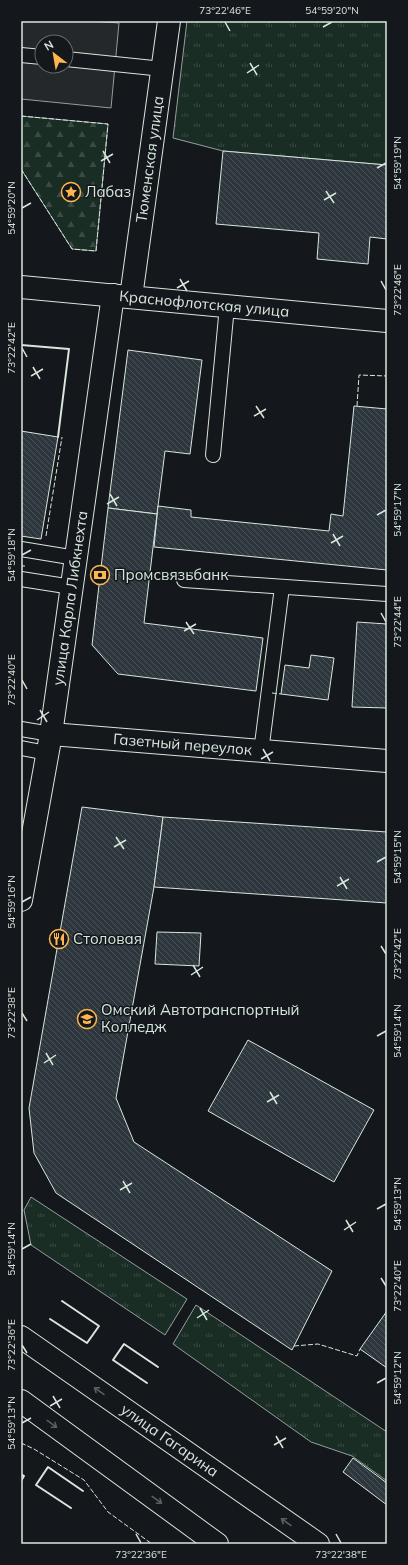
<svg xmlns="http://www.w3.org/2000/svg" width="408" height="1565" font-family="Mulish,sans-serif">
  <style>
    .grass { fill: url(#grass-tufts); stroke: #939e99 }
    .forest { fill: url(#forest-firs); stroke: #939e99 }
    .parking { fill: #24282b; stroke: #939e99; fill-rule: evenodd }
    .building { fill: url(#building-back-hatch); stroke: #d8e6dc }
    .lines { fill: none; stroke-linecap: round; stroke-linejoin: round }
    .lane-casing { stroke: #d8e6dc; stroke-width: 16 }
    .street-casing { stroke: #d8e6dc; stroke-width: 24 }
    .primary-casing { stroke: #d8e6dc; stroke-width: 24 }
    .lane { stroke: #14181c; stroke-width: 14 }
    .street { stroke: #14181c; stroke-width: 22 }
    .primary { stroke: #14181c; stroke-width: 22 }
    .fence { stroke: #d8e6dc; stroke-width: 1; stroke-dasharray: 5 2; stroke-linecap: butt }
    .wall { stroke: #d8e6dc; stroke-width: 2 }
    .oneway { stroke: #59605f }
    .ticks { fill: none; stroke: #d8e6dc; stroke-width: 1.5 }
    .labels { text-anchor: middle; stroke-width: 3; stroke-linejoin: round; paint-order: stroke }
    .street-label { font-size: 15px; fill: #d8e6dc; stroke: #14181c }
    .poi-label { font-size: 15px; fill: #d8e6dc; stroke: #14181c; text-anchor: start }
    .neatline { fill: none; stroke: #d8e6dc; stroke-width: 1.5 }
    .ticks-label { font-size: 10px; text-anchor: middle; fill: #d8e6dc }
  </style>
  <defs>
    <pattern id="grass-tufts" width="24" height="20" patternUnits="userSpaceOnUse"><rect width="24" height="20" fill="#1a2d24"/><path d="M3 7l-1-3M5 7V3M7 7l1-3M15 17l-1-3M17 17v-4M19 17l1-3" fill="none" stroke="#3b4b43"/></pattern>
    <pattern id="forest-firs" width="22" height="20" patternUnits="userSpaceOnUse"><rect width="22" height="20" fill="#1a2d24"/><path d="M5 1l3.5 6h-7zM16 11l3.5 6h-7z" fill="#3b4b43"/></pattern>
    <pattern id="building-back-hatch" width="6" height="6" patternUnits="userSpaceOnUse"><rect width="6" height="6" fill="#2c363c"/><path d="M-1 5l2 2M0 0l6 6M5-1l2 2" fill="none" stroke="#4a5358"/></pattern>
  </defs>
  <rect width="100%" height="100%" fill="#14181c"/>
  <!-- grass -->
  <g class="grass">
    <polygon points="187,21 387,21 387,165 223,151 173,138"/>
    <polygon points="31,1197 187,1299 165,1335 31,1245 24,1210"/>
    <polygon points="196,1305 387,1432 387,1481 352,1456 311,1442 173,1344"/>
  </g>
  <!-- forest -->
  <polygon class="forest" points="21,116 108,124 96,251 72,249 21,169"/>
  <!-- parking -->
  <path class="parking" d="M21 21H92L119 23 111 108 21 99ZM42 42H66V66H42Z"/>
  <!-- building -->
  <g class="building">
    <polygon points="223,151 387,165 387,239 370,237 368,264 317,259 319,233 216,224"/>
    <polygon points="128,350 202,360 190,454 165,451 157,514 108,508"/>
    <polygon points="354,406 387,409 387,570 154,547 158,506 191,510 191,517 329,531 331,514 343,516"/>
    <polygon points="21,431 58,437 41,539 21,536"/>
    <polygon points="108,508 157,514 144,623 263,638 256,691 118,674 92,645"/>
    <polygon points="357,622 387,624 387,708 352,707"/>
    <polygon points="311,655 334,658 328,700 281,694 285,665 309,668"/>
    <polygon points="82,807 163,817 154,887 116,1098 134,1142 332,1271 292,1350 56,1193 34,1153 29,1108"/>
    <polygon points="163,817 387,832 387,903 154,887"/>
    <polygon points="157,932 201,933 199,966 155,964"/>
    <polygon points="248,1040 374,1110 334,1182 208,1111"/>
    <polygon points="387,1311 387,1368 360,1349"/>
    <polygon points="353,1458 387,1483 387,1505 343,1472"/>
  </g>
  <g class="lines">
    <!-- lane casing -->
    <g class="lane-casing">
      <g id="lane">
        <polyline points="21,55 42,57"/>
        <polyline points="66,59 163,69"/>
        <polyline points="213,455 227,306"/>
        <polyline points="21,549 76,558"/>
        <polyline points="21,579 72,587"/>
        <polyline points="184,580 387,594"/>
        <polyline points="21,729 51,734"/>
        <polyline points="21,748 47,753"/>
        <polyline points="261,752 282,587"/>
      </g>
    </g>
    <!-- street casing -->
    <g class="street-casing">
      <g id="street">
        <path id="s1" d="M21 287 387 321"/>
        <path id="s2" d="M131 297 169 21"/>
        <path id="s3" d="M51 734 387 761"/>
        <path id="s4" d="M21 900 51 734 113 295"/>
      </g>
    </g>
    <!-- primary casing -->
    <g class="primary-casing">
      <g id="primary">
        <path id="s5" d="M21 1337 318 1544"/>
        <polyline points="21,1401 217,1544"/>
      </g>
    </g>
    <!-- lane -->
    <use href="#lane" class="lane"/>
    <!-- street -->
    <use href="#street" class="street"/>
    <!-- primary -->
    <use href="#primary" class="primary"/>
    <!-- fence -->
    <g class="fence">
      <polyline points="21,116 108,124 96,251 72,249 21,169"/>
      <polyline points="357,406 359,375 387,376"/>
      <polyline points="46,536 62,437"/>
      <polyline points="21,566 25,566"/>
      <polyline points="272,693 281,694"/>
      <polyline points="294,1346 318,1344 357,1356 360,1349"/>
      <polyline points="21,1443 34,1449 84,1480 108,1512 152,1544"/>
    </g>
    <!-- wall -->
    <g class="wall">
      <polyline points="21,345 69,349 58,437"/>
      <polyline points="50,1319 87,1343 99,1326 62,1301"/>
      <polyline points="147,1383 113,1360 124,1344 158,1367"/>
      <polyline points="21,1474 24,1476 21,1481"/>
      <polyline points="71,1508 36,1485 48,1467 83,1491"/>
    </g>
  </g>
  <!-- one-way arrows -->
  <defs><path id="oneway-shaft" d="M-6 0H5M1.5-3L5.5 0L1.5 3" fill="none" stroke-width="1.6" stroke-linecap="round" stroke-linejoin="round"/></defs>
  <g class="oneway">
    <use href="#oneway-shaft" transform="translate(99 1391) rotate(-145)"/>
    <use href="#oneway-shaft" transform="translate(52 1424) rotate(36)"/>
    <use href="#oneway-shaft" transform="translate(157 1500) rotate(36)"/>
    <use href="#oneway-shaft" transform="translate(286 1522) rotate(-145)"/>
  </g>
  <!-- ticks -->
  <path class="ticks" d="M225 22 230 31M323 27 332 22M250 63 257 75M247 73 259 65M103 151 110 163M101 161 113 154M377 168 386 163M326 191 334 203M324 200 336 193M22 208 31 203M180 279 187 291M381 281 386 290M177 288 189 281M22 348 27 357M33 367 40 379M31 376 43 369M256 406 264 418M254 416 266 409M110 494 117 506M107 504 119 497M377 515 386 510M333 534 340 546M331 543 343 536M22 555 31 550M381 613 386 622M186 622 194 634M184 631 196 624M22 680 27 689M40 710 47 722M37 720 49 712M263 749 270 761M261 759 273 752M116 837 124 849M114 847 126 840M377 862 386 857M340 877 347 889M337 886 349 879M22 902 31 897M381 946 386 954M193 965 200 977M191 975 203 967M22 1013 27 1021M377 1036 386 1031M46 1053 53 1065M44 1063 56 1055M270 1092 277 1104M267 1102 279 1095M123 1181 130 1193M120 1190 132 1183M377 1209 386 1204M346 1220 353 1232M344 1230 356 1222M22 1249 31 1244M381 1278 386 1286M200 1308 207 1320M197 1318 209 1310M22 1345 27 1353M377 1383 386 1378M53 1396 60 1408M50 1406 62 1399M22 1423 31 1418M276 1436 283 1448M274 1445 286 1438M136 1534 141 1543M336 1534 341 1543"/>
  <!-- icons -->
  <defs>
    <g id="sight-ring" transform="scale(1)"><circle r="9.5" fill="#14181c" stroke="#ffb74d" stroke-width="1.5"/><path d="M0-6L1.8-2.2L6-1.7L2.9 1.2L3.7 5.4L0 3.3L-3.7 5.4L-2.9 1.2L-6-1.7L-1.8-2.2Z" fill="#ffb74d"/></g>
    <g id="bank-ring" transform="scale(1)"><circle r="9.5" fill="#14181c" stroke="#ffb74d" stroke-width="1.5"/><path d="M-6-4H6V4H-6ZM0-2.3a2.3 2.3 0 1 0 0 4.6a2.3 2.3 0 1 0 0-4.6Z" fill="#ffb74d"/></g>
    <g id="restaurant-ring" transform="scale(1)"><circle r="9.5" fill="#14181c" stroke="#ffb74d" stroke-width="1.5"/><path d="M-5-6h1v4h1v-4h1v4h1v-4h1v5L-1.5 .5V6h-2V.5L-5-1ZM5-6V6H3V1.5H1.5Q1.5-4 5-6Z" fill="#ffb74d"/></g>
    <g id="university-ring" transform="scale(1)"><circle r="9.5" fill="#14181c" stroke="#ffb74d" stroke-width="1.5"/><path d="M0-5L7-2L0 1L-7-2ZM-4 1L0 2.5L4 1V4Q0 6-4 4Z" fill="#ffb74d"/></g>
  </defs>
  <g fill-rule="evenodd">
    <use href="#sight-ring" x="71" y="192"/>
    <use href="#bank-ring" x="100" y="575"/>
    <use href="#restaurant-ring" x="59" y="939"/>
    <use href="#university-ring" x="87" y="1019"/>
  </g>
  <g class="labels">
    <!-- street labels -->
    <g class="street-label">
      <text dy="5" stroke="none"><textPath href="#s2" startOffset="139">Тюменская улица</textPath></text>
      <text dy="5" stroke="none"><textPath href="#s1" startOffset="184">Краснофлотская улица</textPath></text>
      <text dy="5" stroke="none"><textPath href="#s4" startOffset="306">улица Карла Либкнехта</textPath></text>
      <text dy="5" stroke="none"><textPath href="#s3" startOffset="132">Газетный переулок</textPath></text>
      <text dy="5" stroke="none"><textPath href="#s5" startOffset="181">улица Гагарина</textPath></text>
    </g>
    <!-- poi labels -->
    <g class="poi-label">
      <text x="85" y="197">Лабаз</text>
      <text x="114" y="580">Промсвязьбанк</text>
      <text x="73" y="944">Столовая</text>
      <text x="101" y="1015">Омский Автотранспортный<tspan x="101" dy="17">Колледж</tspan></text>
    </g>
  </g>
  <!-- border -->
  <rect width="408" height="1565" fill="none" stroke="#14181c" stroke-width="44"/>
  <!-- north arrow -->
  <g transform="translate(54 54) rotate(329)"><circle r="19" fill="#14181c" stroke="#626a69"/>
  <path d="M0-3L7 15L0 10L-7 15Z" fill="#ffb74d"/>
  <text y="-6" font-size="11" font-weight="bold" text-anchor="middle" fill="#d8e6dc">N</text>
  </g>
  <rect x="22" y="22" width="364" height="1521" class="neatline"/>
  <g class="ticks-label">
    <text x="225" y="14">73°22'46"E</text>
    <text x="332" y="14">54°59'20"N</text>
    <text transform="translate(397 163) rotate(-90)" y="4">54°59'19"N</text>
    <text transform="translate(11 208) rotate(-90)" y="4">54°59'20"N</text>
    <text transform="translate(397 290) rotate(-90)" y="4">73°22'46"E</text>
    <text transform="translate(11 348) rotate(-90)" y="4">73°22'42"E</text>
    <text transform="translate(397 510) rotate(-90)" y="4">54°59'17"N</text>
    <text transform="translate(11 555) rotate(-90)" y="4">54°59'18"N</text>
    <text transform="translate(397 622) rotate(-90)" y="4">73°22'44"E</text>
    <text transform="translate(11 680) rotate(-90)" y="4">73°22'40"E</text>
    <text transform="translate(397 857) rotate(-90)" y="4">54°59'15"N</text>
    <text transform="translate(11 902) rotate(-90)" y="4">54°59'16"N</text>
    <text transform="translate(397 954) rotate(-90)" y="4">73°22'42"E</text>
    <text transform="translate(11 1013) rotate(-90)" y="4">73°22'38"E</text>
    <text transform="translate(397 1031) rotate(-90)" y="4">54°59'14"N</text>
    <text transform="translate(397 1204) rotate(-90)" y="4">54°59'13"N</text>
    <text transform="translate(11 1249) rotate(-90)" y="4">54°59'14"N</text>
    <text transform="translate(397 1286) rotate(-90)" y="4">73°22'40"E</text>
    <text transform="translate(11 1345) rotate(-90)" y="4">73°22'36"E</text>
    <text transform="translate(397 1378) rotate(-90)" y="4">54°59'12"N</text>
    <text transform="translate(11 1423) rotate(-90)" y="4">54°59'13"N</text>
    <text x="141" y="1558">73°22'36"E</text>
    <text x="341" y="1558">73°22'38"E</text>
  </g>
</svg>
